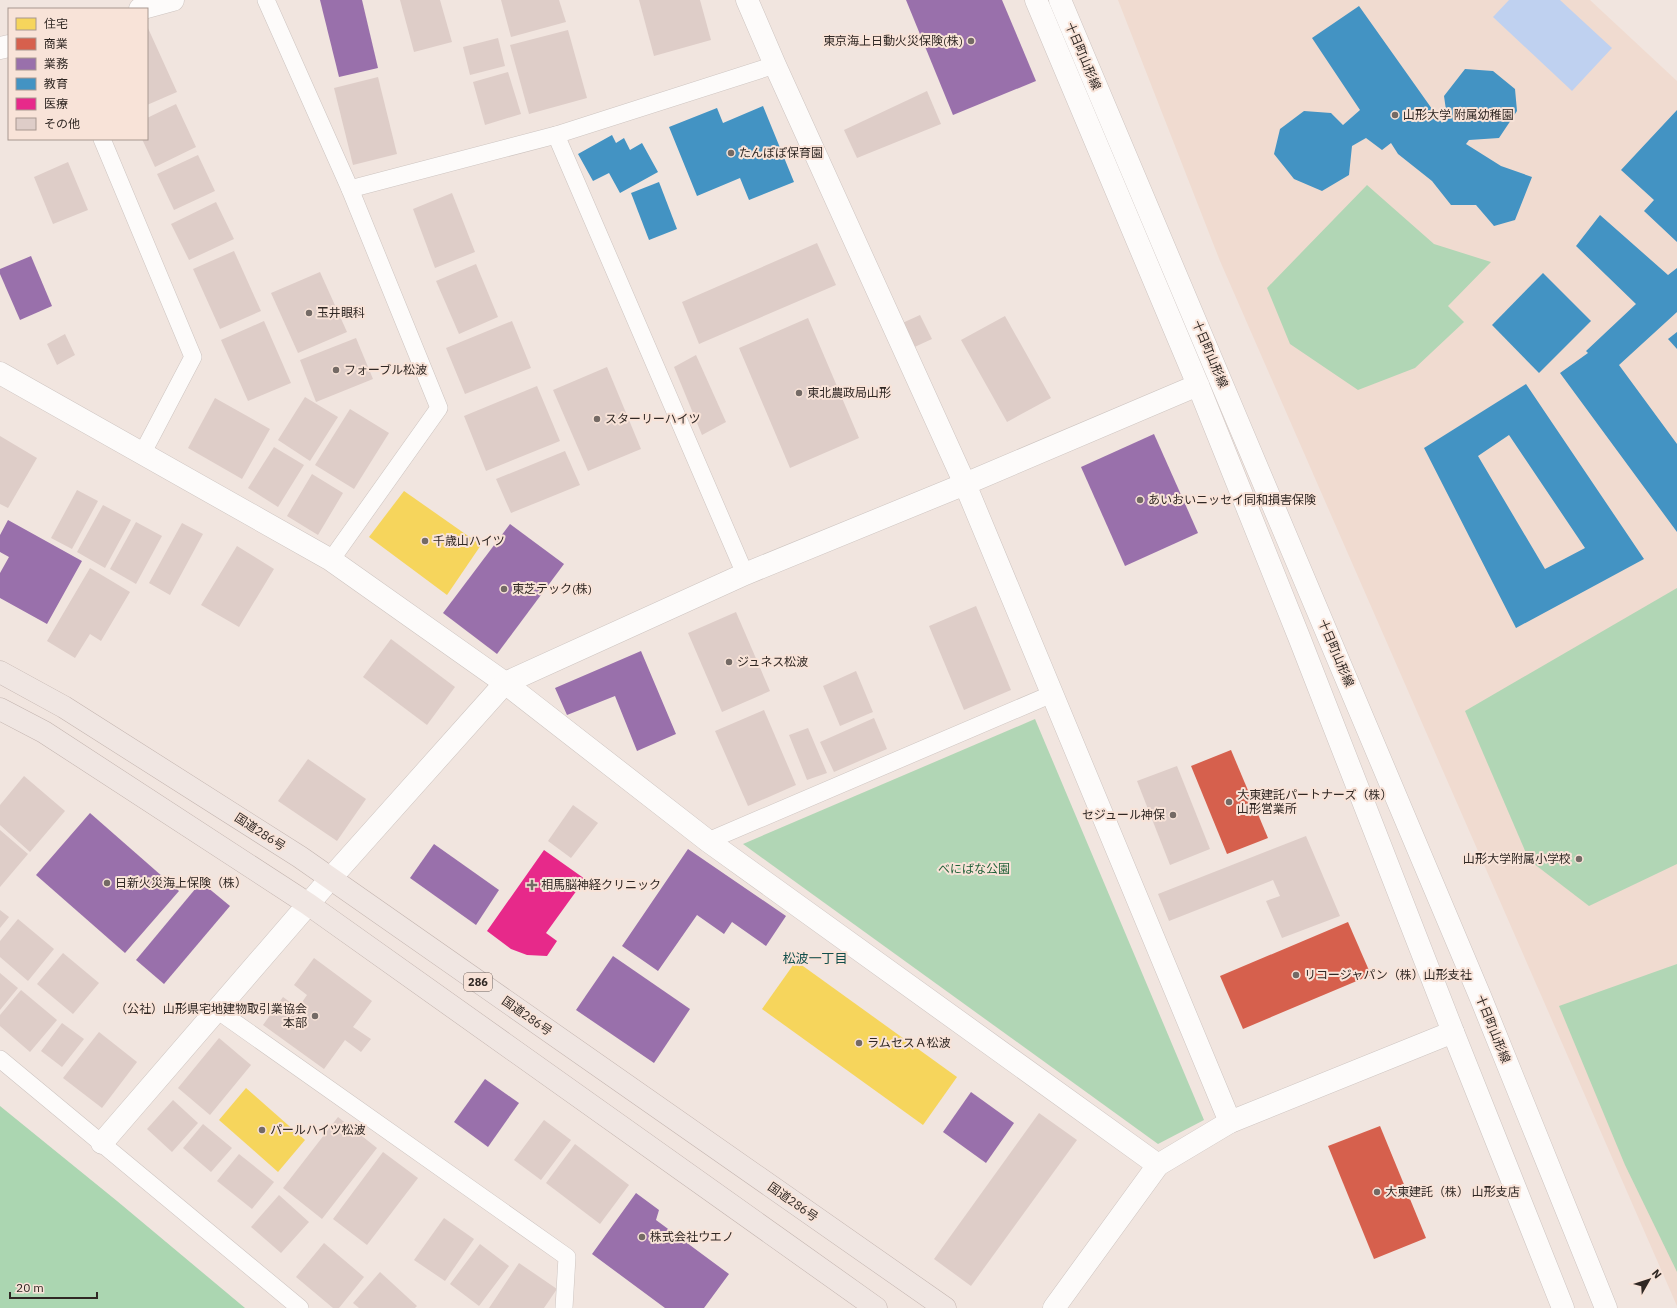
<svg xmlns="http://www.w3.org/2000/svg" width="1677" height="1308" font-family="'IBM Plex Sans','Noto Sans JP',sans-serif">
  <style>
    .built { fill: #f0dbd0 }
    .green { fill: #b1d6b5 }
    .forest { fill: #abd6b1 }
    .water { fill: #bfd1f0 }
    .homes { fill: #f6d55c }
    .shops { fill: #d6604d }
    .offices { fill: #9970ab }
    .schools { fill: #4393c3; fill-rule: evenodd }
    .health { fill: #e7298a }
    .building { fill: #decdc8 }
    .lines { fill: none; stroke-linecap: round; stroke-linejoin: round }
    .lane-casing { stroke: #cdc4c0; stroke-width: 18 }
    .street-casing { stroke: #cdc4c0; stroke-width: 23 }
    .secondary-casing { stroke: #cdc4c0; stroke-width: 23 }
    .highway-casing { stroke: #c3b4af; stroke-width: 23 }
    .lane { stroke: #fdfbfa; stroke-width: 17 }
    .street { stroke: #fdfbfa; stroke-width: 22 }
    .secondary { stroke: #fdfbfa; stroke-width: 22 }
    .highway { stroke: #f0e6e2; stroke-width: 22 }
    .poi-dot { fill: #746a65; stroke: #f8e3d8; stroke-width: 1.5 }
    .labels { text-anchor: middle; stroke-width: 4; stroke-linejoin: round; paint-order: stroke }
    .shield { fill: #f8e3d8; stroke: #6c605a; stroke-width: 1 }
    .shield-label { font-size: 11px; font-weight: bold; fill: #302824 }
    .poi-label { font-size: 12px; fill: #302824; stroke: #f8e3d8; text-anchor: start }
    .street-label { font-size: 12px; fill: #302824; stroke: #f8e3d8 }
    .park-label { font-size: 12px; fill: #216038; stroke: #f8e3d8 }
    .neighbourhood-label { font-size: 13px; fill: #104e4b; stroke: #f8e3d8 }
  </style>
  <rect width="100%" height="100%" fill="#f1e5df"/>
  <!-- built -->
  <polygon class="built" points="1118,0 1590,0 1677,81 1677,1306 1220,261"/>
  <!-- green -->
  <g class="green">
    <polygon points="1367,185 1434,244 1491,262 1448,306 1464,322 1415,368 1358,390 1290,344 1267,288"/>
    <polygon points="1677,588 1677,864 1589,906 1529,860 1465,711"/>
    <polygon points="1035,719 1204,1120 1158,1144 743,844"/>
    <polygon points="1677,964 1677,1272 1625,1165 1559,1006"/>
  </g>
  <!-- forest -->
  <polygon class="forest" points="0,1106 117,1201 245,1308 0,1308"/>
  <!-- water -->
  <polygon class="water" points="1509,0 1560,0 1612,48 1572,91 1493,17"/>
  <!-- homes -->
  <g class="homes">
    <polygon points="404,491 481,545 447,595 369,537"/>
    <polygon points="796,961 957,1077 923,1125 762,1009"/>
    <polygon points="246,1088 305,1140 278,1172 219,1120"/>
  </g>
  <!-- shops -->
  <g class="shops">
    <polygon points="1231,750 1268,838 1227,854 1191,766"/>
    <polygon points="1348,922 1371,975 1243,1029 1220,976"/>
    <polygon points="1380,1126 1426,1238 1374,1259 1328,1146"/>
  </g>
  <!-- offices -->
  <g class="offices">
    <polygon points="320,0 362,0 378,68 339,77"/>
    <polygon points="906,0 1002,0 1036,81 953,115"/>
    <polygon points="31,256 52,306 20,320 0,274 0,269"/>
    <polygon points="1154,434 1198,533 1125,566 1081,467"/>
    <polygon points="8,520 82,561 47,624 0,598 0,573 9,557 0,552 0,535"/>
    <polygon points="510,524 564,564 497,654 443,613"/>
    <polygon points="641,651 676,734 637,751 615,696 567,715 555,688"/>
    <polygon points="90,813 179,891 125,953 36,875"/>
    <polygon points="434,844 499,890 476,925 410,878"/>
    <polygon points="688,849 786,916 766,946 732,922 724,934 697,915 658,971 622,946"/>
    <polygon points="201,882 230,906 164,984 136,960"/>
    <polygon points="613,956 690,1009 654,1063 576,1010"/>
    <polygon points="485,1079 519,1103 488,1147 454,1122"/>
    <polygon points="971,1092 1014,1123 986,1163 943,1132"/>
    <polygon points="636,1193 659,1210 656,1220 729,1274 704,1308 665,1308 592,1254"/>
  </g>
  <!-- schools -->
  <g class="schools">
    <polygon points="1359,6 1442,123 1447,117 1444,96 1465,69 1493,71 1515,89 1517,111 1499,138 1469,140 1466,144 1501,166 1532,177 1515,220 1494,226 1476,205 1451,205 1432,181 1398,154 1391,143 1382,150 1366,138 1352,146 1349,175 1322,191 1294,179 1274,154 1280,129 1304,111 1331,113 1343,125 1360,110 1312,38"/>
    <polygon points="763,106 794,182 749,200 740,178 697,196 669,127 717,108 723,123"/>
    <polygon points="1677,110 1677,242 1644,211 1654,200 1621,170"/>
    <polygon points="612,135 616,143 624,138 630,150 642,143 658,172 620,193 609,173 593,181 578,154"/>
    <polygon points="659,182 677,229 649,240 631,193"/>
    <polygon points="1600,215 1668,275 1677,268 1677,312 1619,365 1677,444 1677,532 1560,373 1588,353 1586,351 1636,304 1576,246"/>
    <polygon points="1543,273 1591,321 1539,373 1492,325"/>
    <polygon points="1677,332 1677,349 1668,339"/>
    <path d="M1526 384 1644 559 1516 628 1424 448ZM1509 435 1585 548 1545 569 1478 456Z"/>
  </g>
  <!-- health -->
  <polygon class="health" points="544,850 585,879 546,933 557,941 547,956 527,955 511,949 487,931"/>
  <!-- building -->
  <g class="building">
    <polygon points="400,0 440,0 452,42 414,52"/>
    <polygon points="501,0 559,0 566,22 511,37"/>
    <polygon points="639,0 700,0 711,40 654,56"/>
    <polygon points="147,26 177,92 147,105"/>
    <polygon points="568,30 587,98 529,114 510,45"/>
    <polygon points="498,38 505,66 470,75 463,47"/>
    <polygon points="508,72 521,114 485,125 473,82"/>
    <polygon points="378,77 397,154 353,165 334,88"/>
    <polygon points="927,91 941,124 857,158 844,130"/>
    <polygon points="176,104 196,147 155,167 142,139 147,139 147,118"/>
    <polygon points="198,155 215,191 174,210 157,174"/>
    <polygon points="68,162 88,210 53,224 34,177"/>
    <polygon points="452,193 475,252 435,268 413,209"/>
    <polygon points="216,202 234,239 189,260 171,224"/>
    <polygon points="817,243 836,285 699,344 682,302"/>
    <polygon points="234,251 261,311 220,329 193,269"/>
    <polygon points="476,264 498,317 459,334 436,281"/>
    <polygon points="320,272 347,332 298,353 271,293"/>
    <polygon points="920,315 932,339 908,350 898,325"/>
    <polygon points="1005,316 1051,398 1007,422 961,340"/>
    <polygon points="808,318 859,438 790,468 739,348"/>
    <polygon points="264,321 291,383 248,401 221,340"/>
    <polygon points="512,321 531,368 465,394 446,348"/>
    <polygon points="65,334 75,355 57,365 47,344"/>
    <polygon points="356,338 373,379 316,402 300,360"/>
    <polygon points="696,355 726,422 702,435 674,367"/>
    <polygon points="607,367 641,449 588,471 553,390"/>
    <polygon points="537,386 560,441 486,471 464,416"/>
    <polygon points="305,397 338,417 310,461 278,440"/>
    <polygon points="215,398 270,429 242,479 188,448"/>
    <polygon points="350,409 389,433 354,489 315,465"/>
    <polygon points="0,436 37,458 8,508 0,504"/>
    <polygon points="274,447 304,465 278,507 248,488"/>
    <polygon points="565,451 580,485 511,513 496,479"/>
    <polygon points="312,474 343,493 318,535 287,516"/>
    <polygon points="77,490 98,501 72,549 51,538"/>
    <polygon points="103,505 131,520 105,568 77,552"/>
    <polygon points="136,522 162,536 136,584 110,569"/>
    <polygon points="182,523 203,534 170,595 149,583"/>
    <polygon points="237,546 274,569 239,627 201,605"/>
    <polygon points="90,568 130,592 101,641 90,634 75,658 47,641"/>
    <polygon points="976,606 1011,690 964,710 929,626"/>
    <polygon points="736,612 770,691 722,712 688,633"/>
    <polygon points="391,639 455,687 427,725 363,677"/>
    <polygon points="856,671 873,712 840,726 823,686"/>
    <polygon points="764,710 796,785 748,806 715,731"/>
    <polygon points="874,718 887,749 834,772 820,742"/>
    <polygon points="808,728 827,773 807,780 789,735"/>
    <polygon points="308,759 366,799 337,841 278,801"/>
    <polygon points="1177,766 1210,849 1170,865 1137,781"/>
    <polygon points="24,776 65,811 30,852 0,825 0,805"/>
    <polygon points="573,805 598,823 571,858 548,841"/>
    <polygon points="0,830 28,854 0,887"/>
    <polygon points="1306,836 1340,916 1282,938 1266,901 1280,896 1273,880 1169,921 1158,894"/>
    <polygon points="0,910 9,917 0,928"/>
    <polygon points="18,919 54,949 28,981 0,957 0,941"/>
    <polygon points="63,953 99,983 73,1014 37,984"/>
    <polygon points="314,958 372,1001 353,1027 371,1039 361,1052 345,1040 324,1069 263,1025 283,997 298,1008 307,995 294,985"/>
    <polygon points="0,973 18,988 0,1010"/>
    <polygon points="21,990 57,1020 30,1052 0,1026 0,1015"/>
    <polygon points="62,1023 84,1039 62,1067 41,1051"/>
    <polygon points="99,1032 137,1062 102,1108 63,1078"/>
    <polygon points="219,1038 251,1065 210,1115 178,1088"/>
    <polygon points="173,1100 198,1123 172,1152 147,1129"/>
    <polygon points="1039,1113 1077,1140 971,1286 934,1259"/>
    <polygon points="338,1117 377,1148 322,1219 283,1188"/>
    <polygon points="544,1120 571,1140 541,1180 514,1160"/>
    <polygon points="203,1124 232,1148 211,1172 183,1148"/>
    <polygon points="575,1144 629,1185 600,1224 546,1183"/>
    <polygon points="383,1152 418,1178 367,1245 333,1219"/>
    <polygon points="239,1154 274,1182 252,1209 217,1181"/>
    <polygon points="279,1195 309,1222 281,1253 251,1227"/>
    <polygon points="444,1218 474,1239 445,1281 414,1260"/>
    <polygon points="324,1243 364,1277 339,1308 333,1308 296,1277"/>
    <polygon points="480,1244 509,1266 479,1306 450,1284"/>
    <polygon points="519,1263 557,1289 544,1308 489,1308"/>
    <polygon points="380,1272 417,1306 415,1308 359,1308 353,1303"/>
  </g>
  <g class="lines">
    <!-- lane casing -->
    <g class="lane-casing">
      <g id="lane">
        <polyline points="266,0 350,189 439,408 331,560"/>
        <polyline points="556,135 745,574"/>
        <polyline points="102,139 193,357 142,454"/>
        <polyline points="350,189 556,135 775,65"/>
        <polyline points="708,841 1052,694"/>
        <polyline points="217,1010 567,1257 564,1308"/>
        <polyline points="0,1059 300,1308"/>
      </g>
    </g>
    <!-- street casing -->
    <g class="street-casing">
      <g id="street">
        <polyline points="747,0 775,65 965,484 1230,1122"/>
        <polyline points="140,9 173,0"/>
        <polyline points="0,48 9,46"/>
        <polyline points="0,373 331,560 505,683 708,841 1158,1165"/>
        <polyline points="102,1143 330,879 505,683 745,574 965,484 1198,385"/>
        <polyline points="1054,1308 1158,1165 1230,1122 1453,1032"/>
      </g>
    </g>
    <!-- secondary casing -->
    <g class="secondary-casing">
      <g id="secondary">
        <polyline points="1036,0 1198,385 1299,637 1453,1032 1563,1308"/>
        <polyline points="1060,0 1480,996 1606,1308"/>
      </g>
    </g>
    <!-- highway casing -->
    <g class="highway-casing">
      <g id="highway">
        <polyline points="0,672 64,707 300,857 945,1308"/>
        <polyline points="0,709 44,732 308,904 876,1308"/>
      </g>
    </g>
    <!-- lane -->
    <use href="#lane" class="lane"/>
    <!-- street -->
    <use href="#street" class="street"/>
    <!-- secondary -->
    <use href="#secondary" class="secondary"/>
    <!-- highway -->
    <use href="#highway" class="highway"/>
  </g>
  <!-- markers -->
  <g class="poi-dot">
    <circle cx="971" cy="41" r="4"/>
    <circle cx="1395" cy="115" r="4"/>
    <circle cx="731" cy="153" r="4"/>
    <circle cx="309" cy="313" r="4"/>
    <circle cx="336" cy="370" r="4"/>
    <circle cx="799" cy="393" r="4"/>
    <circle cx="597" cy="419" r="4"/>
    <circle cx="1140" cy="500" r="4"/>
    <circle cx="425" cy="541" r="4"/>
    <circle cx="504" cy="589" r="4"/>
    <circle cx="729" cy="662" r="4"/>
    <circle cx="1229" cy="802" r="4"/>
    <circle cx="1173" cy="815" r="4"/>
    <circle cx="1579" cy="859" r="4"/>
    <circle cx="107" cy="883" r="4"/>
    <path d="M530 879h4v4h4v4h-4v4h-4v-4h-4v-4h4z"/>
    <circle cx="1296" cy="975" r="4"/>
    <circle cx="315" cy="1016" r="4"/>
    <circle cx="859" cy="1043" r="4"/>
    <circle cx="262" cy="1130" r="4"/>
    <circle cx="1377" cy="1192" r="4"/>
    <circle cx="642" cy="1237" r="4"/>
  </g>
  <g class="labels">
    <!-- shield labels -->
    <rect class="shield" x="464" y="973" width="28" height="18" rx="3"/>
    <g class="shield-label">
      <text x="478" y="986">286</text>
    </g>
    <!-- poi labels -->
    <g class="poi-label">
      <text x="963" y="45" text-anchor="end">東京海上日動火災保険(株)</text>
      <text x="1403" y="119">山形大学 附属幼稚園</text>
      <text x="739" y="157">たんぽぽ保育園</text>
      <text x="317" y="317">玉井眼科</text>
      <text x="344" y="374">フォーブル松波</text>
      <text x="807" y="397">東北農政局山形</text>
      <text x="605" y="423">スターリーハイツ</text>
      <text x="1148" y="504">あいおいニッセイ同和損害保険</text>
      <text x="433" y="545">千歳山ハイツ</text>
      <text x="512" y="593">東芝テック(株)</text>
      <text x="737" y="666">ジュネス松波</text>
      <text x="1237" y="799">大東建託パートナーズ（株）<tspan x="1237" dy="14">山形営業所</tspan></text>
      <text x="1165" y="819" text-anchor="end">セジュール神保</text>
      <text x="1571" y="863" text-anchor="end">山形大学附属小学校</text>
      <text x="115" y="887">日新火災海上保険（株）</text>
      <text x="541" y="889">相馬脳神経クリニック</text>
      <text x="1304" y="979">リコージャパン（株）山形支社</text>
      <text x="307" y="1013" text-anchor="end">（公社）山形県宅地建物取引業協会<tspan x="307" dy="14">本部</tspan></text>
      <text x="867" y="1047">ラムセスＡ松波</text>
      <text x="270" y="1134">パールハイツ松波</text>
      <text x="1385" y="1196">大東建託（株） 山形支店</text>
      <text x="650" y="1241">株式会社ウエノ</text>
    </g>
    <!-- street labels -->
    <g class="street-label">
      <text transform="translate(1083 56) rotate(67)" y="4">十日町山形線</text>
      <text transform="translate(1210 354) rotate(67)" y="4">十日町山形線</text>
      <text transform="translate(1336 653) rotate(67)" y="4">十日町山形線</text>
      <text transform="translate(260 832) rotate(33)" y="4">国道286号</text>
      <text transform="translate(527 1016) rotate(35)" y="4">国道286号</text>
      <text transform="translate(1493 1029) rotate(68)" y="4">十日町山形線</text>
      <text transform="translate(793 1202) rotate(35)" y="4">国道286号</text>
    </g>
    <!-- park labels -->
    <g class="park-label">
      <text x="974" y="873">べにばな公園</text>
    </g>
    <!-- neighbourhood labels -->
    <g class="neighbourhood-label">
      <text x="815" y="963">松波一丁目</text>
    </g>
  </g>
  <!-- legend -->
  <rect x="8" y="8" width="140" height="132" fill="#f8e3d8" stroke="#a89890"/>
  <rect x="16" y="18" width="20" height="12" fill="#f6d55c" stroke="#a89890"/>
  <text x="44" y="28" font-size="12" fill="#302824">住宅</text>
  <rect x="16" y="38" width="20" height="12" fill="#d6604d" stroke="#a89890"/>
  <text x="44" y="48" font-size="12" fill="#302824">商業</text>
  <rect x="16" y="58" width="20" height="12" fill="#9970ab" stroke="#a89890"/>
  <text x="44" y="68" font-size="12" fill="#302824">業務</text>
  <rect x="16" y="78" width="20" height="12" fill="#4393c3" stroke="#a89890"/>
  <text x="44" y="88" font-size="12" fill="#302824">教育</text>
  <rect x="16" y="98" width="20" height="12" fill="#e7298a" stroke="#a89890"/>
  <text x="44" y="108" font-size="12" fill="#302824">医療</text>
  <rect x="16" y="118" width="20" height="12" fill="#decdc8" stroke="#a89890"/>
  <text x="44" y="128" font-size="12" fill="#302824">その他</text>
  <!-- north arrow -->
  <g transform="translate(1649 1280) rotate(51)" stroke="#f8e3d8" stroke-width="3" paint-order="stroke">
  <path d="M0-3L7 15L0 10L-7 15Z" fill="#302824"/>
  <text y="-6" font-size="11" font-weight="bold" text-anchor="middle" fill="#302824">N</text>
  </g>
  <!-- scale -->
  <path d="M10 1292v6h87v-6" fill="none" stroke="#302824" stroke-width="2"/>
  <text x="16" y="1292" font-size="12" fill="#302824" stroke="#f8e3d8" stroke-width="3" paint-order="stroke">20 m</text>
</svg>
